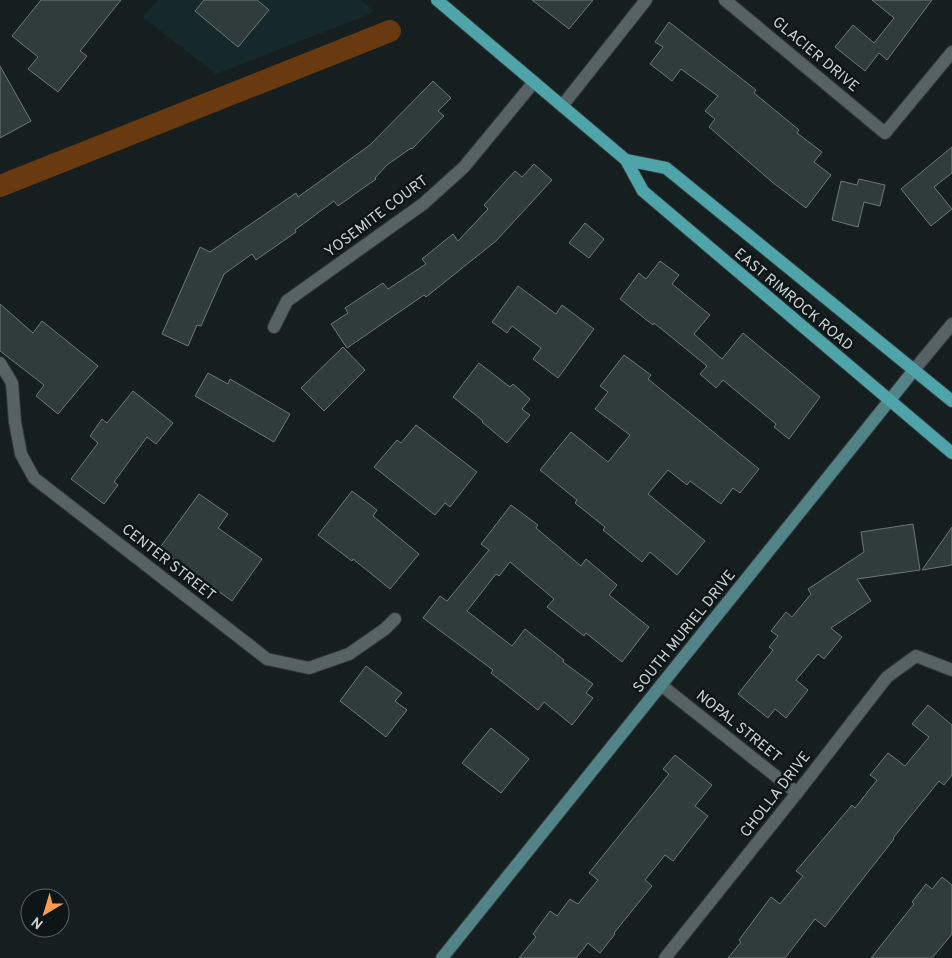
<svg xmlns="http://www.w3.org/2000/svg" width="952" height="958" font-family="Overpass,sans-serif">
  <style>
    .built { fill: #16292a }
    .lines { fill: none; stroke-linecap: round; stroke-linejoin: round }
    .canal { stroke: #69390f; stroke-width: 22 }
    .building { fill: #303b3c; stroke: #6b7878 }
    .minor-casing { stroke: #33393a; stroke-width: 14 }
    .tertiary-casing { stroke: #33393a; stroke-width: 14 }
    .secondary-casing { stroke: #33393a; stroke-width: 14 }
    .primary-casing { stroke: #33393a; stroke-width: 14 }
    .minor { stroke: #566263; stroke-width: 12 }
    .tertiary { stroke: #566263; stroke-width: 12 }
    .secondary { stroke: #528387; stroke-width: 12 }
    .primary { stroke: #4fa4aa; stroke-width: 12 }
    .labels { text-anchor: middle; stroke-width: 5; stroke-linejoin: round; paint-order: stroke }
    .street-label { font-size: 15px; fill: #cdd3d4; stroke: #0c1617 }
  </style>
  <rect width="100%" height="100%" fill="#151f20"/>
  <!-- built -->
  <polygon class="built" points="158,0 361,0 375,12 216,74 143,17"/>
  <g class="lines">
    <!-- canal -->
    <polyline class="canal" points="0,186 390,31"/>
  </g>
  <!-- building -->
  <g class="building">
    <polygon points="41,0 121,0 80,51 87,56 58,92 28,69 38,57 12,36"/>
    <polygon points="204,0 257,0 269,10 238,47 195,11"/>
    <polygon points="532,0 593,0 569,29"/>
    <polygon points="872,0 932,0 887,60 879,53 865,71 835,47 853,25 874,43 894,18"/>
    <polygon points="669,22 756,90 754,93 799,130 797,133 822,152 814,162 831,175 806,208 772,182 709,127 715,119 705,111 718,96 681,69 672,81 650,64 663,47 655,42"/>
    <polygon points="0,66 31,121 0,138"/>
    <polygon points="433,81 451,98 438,111 444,116 412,149 411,148 387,165 375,178 376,179 338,206 334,201 295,230 296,232 256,260 252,254 224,274 201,326 197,325 188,346 162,334 200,247 210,252 296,193 298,197 370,145"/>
    <polygon points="952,147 952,173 934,187 952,209 931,226 901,189"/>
    <polygon points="534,164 552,180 496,241 426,297 424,295 347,348 331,324 348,313 345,308 383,283 388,289 426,264 422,259 453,234 458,241 488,209 484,205 515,171 522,177"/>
    <polygon points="859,179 885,185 880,206 864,202 858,227 832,220 841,181 857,185"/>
    <polygon points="585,223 604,239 589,258 569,243"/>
    <polygon points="660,261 679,275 672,284 710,315 694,334 722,359 743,333 820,397 789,439 774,427 776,424 723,380 716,388 700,374 707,366 654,323 653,325 620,299 639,273 646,279"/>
    <polygon points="518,286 556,314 562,305 594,329 558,378 533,359 541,348 512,326 507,333 492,322"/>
    <polygon points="0,304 33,333 42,321 98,366 58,414 36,396 44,385 0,351"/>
    <polygon points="343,347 365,370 324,411 301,388"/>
    <polygon points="624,355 651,375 648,379 759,469 740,493 733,488 721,504 690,481 687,485 668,470 648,494 705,541 677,575 650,552 642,562 603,530 605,527 575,503 577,500 540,470 571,432 608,462 630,435 595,409 608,392 600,386"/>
    <polygon points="479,363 510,387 513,384 530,399 522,409 530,415 507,443 482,422 483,421 453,397"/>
    <polygon points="208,373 228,384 230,379 290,414 274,442 195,396"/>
    <polygon points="133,391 173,423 156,444 147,437 114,482 118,485 104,504 71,479 98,443 90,436 102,419 107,423"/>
    <polygon points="416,425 477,472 450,507 445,503 435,515 374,467 397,440 401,443"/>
    <polygon points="352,491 377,510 373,516 419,554 390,589 353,559 352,561 318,535"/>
    <polygon points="199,494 228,514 218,528 262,559 232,601 159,549"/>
    <polygon points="511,505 538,525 536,528 581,566 586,559 617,585 609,595 649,627 622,662 586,633 584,636 547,607 554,599 510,562 499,576 496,574 467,611 512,646 525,629 564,660 563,662 593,684 586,693 593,698 572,725 544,702 538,710 491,673 493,670 423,618 440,596 447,601 489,550 481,544"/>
    <polygon points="913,524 920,570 857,579 871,601 831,628 842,637 824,659 818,654 796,680 808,690 786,718 775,709 768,718 738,694 773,650 769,647 778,636 771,631 786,612 792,617 811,594 808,589 864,552 861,532"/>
    <polygon points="952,527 952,565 922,570"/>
    <polygon points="366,666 402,693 395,701 407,710 386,737 340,701"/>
    <polygon points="928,705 952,725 952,775 944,785 939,781 893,838 894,839 825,927 815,919 785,958 728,958 741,942 739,940 771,897 780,904 803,876 796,871 852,805 855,808 877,780 870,775 888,753 905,766 929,737 912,724"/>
    <polygon points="491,728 529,759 501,793 462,763"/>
    <polygon points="675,755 712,785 695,806 708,816 673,861 665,855 645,880 652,886 614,933 615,934 600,953 588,943 576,958 519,958 536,937 533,934 550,911 557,916 570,899 578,904 598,880 589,873 669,774 663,769"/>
    <polygon points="942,877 952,885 952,934 932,958 871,958 914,904 912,902 926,884 932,889"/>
  </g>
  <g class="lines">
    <!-- minor casing -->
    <g class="minor-casing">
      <g id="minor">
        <polyline points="725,0 885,133 952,52"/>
        <polyline points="562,106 646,0"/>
        <polyline points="274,327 287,301 423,204 464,167 534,82"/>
        <polyline points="0,363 12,383 15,422 21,454 34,478 267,659 309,668 349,654 385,629 395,619"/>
        <polyline points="661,685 797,793"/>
        <polyline points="665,958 797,793 887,677 916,656 952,670"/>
      </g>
    </g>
    <!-- tertiary casing -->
    <g class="tertiary-casing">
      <polyline id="tertiary" points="914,370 952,324"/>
    </g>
    <!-- secondary casing -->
    <g class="secondary-casing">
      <polyline id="secondary" points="442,958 914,370"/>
    </g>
    <!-- primary casing -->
    <g class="primary-casing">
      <g id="primary">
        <polyline points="437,0 626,160 643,191 952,453"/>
        <polyline points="626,160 666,168 952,401"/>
      </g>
    </g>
    <!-- minor -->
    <use href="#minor" class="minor"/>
    <!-- tertiary -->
    <use href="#tertiary" class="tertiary"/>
    <!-- secondary -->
    <use href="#secondary" class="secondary"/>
    <!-- primary -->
    <use href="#primary" class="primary"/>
  </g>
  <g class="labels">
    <!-- street labels -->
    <g class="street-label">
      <text transform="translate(816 54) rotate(40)" y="5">GLACIER DRIVE</text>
      <text transform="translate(376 216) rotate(-37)" y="5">YOSEMITE COURT</text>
      <text transform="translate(794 299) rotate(40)" y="5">EAST RIMROCK ROAD</text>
      <text transform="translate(169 562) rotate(38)" y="5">CENTER STREET</text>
      <text transform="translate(684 631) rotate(-51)" y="5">SOUTH MURIEL DRIVE</text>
      <text transform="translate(739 726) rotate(39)" y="5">NOPAL STREET</text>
      <text transform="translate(775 794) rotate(-52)" y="5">CHOLLA DRIVE</text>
    </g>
  </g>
  <!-- north arrow -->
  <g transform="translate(45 913) rotate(218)"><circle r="24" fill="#0c1617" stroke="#596263"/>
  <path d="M0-4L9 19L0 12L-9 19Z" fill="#fc9d53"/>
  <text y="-8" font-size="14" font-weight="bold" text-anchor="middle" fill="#cdd3d4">N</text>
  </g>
</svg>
